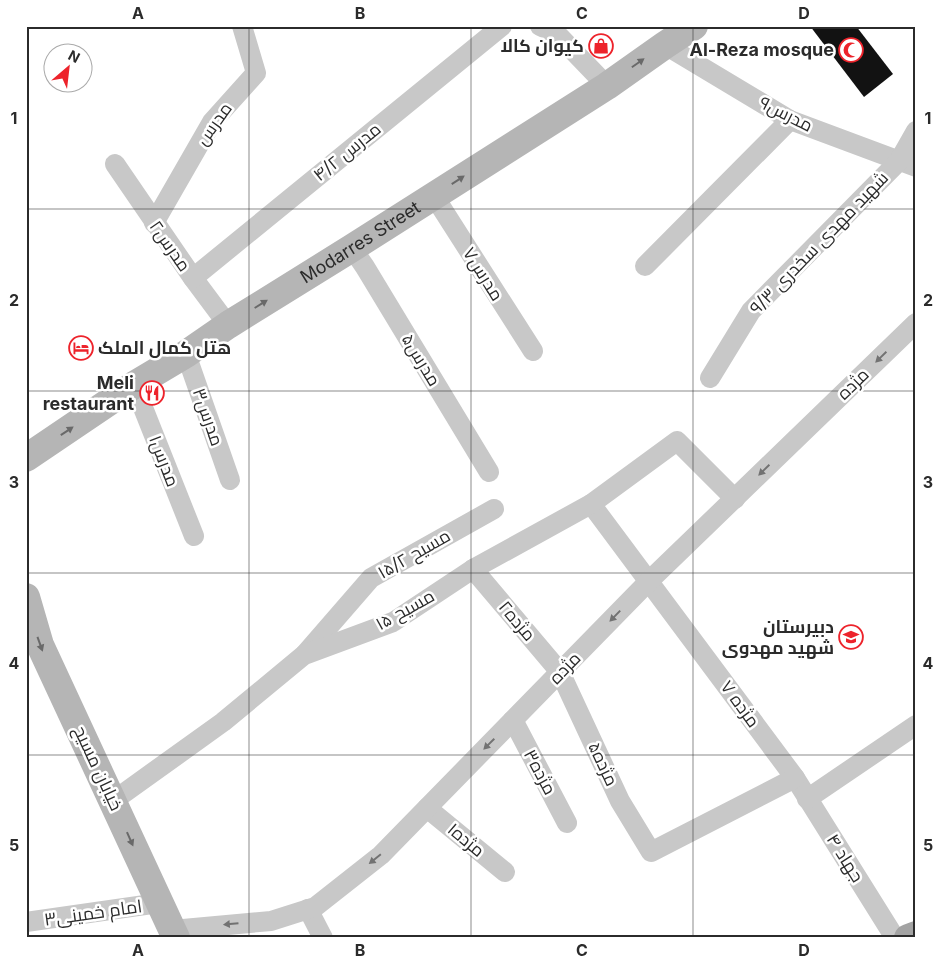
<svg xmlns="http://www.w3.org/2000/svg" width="942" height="964" font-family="Inter,Cairo,sans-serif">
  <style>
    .building { fill: #121212 }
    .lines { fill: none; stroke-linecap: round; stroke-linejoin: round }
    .street { stroke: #c8c8c8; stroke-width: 20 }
    .secondary { stroke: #b5b5b5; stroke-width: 28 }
    .primary { stroke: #a3a3a3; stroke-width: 28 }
    .oneway { fill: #696969 }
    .oneway2 { fill: #727272 }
    .grid { fill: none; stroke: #2b2b2b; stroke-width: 1; stroke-opacity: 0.55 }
    .labels { text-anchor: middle; stroke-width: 5; stroke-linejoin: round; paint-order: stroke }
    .poi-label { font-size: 18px; font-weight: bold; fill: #2b2b2b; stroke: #fff; text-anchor: end }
    .street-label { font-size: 18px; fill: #2b2b2b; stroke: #fff }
    .neatline { fill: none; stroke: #2b2b2b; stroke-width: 2 }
    .grid-label { font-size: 16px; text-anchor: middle; font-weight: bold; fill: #2b2b2b }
  </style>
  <rect width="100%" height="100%" fill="#fff"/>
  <!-- building -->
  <polygon class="building" points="810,26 856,26 893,74 864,97"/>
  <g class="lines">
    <!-- street -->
    <g class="street">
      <polyline points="540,26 557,34 607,86"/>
      <polyline points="665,45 790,120 916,167"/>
      <polyline points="115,164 193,278 228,325"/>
      <polyline points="434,196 533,351"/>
      <polyline points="154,223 212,122 256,73 242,26"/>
      <polyline points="352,248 365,267 489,472"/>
      <polyline points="645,266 790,120"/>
      <polyline points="193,278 502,26"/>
      <polyline points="186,354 230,480"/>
      <polyline points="710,378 751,311 899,161 916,131"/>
      <polyline points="134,385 194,536"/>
      <polyline points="591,504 795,778 895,938"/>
      <polyline points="473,569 560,672 620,801 651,852 795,778"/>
      <polyline points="305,654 371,578 494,509"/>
      <polyline points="513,720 567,823"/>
      <polyline points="807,799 916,725"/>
      <polyline points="113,801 223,722 304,655 393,622 473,569 591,504 677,441 735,499"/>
      <polyline points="427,808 505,872"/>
      <polyline points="308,909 323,938"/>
      <polyline points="26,922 159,903"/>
      <polyline points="172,930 271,921 315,907 381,855 649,581 916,323"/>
    </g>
    <!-- secondary -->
    <g class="secondary">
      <path id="s1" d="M26 458 134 385 186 354 228 325 352 248 607 86 665 45 694 26"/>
      <polyline points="26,597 40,645 176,938"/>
    </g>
    <!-- primary -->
    <polyline class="primary" points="908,938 916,935"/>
  </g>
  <!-- one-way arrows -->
  <defs><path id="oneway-solid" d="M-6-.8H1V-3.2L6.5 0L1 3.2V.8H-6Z" transform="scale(1.25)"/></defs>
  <g class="oneway">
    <use href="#oneway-solid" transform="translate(638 63) rotate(-35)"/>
    <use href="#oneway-solid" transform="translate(458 180) rotate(-33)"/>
    <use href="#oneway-solid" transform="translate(261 304) rotate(-32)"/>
    <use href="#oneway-solid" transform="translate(67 431) rotate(-34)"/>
    <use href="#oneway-solid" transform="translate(40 644) rotate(70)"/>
    <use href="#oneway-solid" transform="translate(130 839) rotate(66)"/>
  </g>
  <g class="oneway2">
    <use href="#oneway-solid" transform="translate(881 357) rotate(136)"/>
    <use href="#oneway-solid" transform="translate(764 470) rotate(136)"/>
    <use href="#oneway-solid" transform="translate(615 616) rotate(134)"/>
    <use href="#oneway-solid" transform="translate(489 744) rotate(135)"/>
    <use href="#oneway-solid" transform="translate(375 859) rotate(141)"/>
    <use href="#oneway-solid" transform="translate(231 924) rotate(175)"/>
  </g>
  <!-- grid -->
  <path class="grid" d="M249 26V938M471 26V938M693 26V938M26 209H916M26 391H916M26 573H916M26 755H916"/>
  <!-- icons -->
  <defs>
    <g id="shop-ring" transform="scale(1.25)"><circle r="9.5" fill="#fff" stroke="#ed232b" stroke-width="1.5"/><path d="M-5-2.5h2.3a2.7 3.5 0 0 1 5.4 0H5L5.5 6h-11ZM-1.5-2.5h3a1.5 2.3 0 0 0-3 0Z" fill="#ed232b"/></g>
    <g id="mosque-ring" transform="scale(1.25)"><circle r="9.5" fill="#fff" stroke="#ed232b" stroke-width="1.5"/><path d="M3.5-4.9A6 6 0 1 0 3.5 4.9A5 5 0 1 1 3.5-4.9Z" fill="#ed232b"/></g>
    <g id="hotel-ring" transform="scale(1.25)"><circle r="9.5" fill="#fff" stroke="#ed232b" stroke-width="1.5"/><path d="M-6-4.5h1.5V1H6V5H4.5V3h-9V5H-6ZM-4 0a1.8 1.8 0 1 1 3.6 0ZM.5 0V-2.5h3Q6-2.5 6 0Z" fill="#ed232b"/></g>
    <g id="restaurant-ring" transform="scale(1.25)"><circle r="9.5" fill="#fff" stroke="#ed232b" stroke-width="1.5"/><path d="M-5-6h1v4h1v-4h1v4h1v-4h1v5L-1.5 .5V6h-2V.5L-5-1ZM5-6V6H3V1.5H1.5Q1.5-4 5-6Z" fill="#ed232b"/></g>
    <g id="school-ring" transform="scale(1.25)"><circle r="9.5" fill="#fff" stroke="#ed232b" stroke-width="1.5"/><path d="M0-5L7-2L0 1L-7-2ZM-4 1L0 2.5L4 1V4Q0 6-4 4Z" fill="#ed232b"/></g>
  </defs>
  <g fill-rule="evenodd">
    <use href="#shop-ring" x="601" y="46"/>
    <use href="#mosque-ring" x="851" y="50"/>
    <use href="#hotel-ring" x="81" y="348"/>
    <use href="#restaurant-ring" x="152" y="393"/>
    <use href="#school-ring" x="851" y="637"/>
  </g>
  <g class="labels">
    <!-- poi labels -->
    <g class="poi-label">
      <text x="584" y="52">کیوان کالا</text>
      <text x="834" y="56">Al-Reza mosque</text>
      <text x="98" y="354" text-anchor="start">هتل کمال الملک</text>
      <text x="134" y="389">Meli<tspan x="134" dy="21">restaurant</tspan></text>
      <text x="834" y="633">دبیرستان<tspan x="834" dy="21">شهید مهدوی</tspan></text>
    </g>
    <!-- street labels -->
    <g class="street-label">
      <text transform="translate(786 114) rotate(27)" y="6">مدرس۹</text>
      <text transform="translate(214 124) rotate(-54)" y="6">مدرس</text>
      <text transform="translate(347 152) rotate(-39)" y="6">مدرس ۴/۲</text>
      <text dy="6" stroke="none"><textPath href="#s1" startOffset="398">Modarres Street</textPath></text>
      <text transform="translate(819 243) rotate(-46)" y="6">شهید مهدی سخدری ۹/۳</text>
      <text transform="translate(170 246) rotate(55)" y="6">مدرس۲</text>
      <text transform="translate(483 274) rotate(58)" y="6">مدرس۷</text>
      <text transform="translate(421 360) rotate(59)" y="6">مدرس۵</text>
      <text transform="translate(853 384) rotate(-44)" y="6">مژده</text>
      <text transform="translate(208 417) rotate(71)" y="6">مدرس۳</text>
      <text transform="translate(164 461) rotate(69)" y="6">مدرس۱</text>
      <text transform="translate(414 554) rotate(-30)" y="6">مسیح ۱۵/۲</text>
      <text transform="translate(405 610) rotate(-29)" y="6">مسیح ۱۵</text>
      <text transform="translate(517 621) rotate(50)" y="6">مژده۲</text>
      <text transform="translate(565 668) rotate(-46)" y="6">مژده</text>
      <text transform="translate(740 704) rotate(54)" y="6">مژده ۷</text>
      <text transform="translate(603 764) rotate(65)" y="6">مژده۵</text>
      <text transform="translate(98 768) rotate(65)" y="6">خیابان مسیح</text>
      <text transform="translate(540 772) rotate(62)" y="6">مژده۳</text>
      <text transform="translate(466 840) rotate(40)" y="6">مژده۱</text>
      <text transform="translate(845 858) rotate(58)" y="6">جهاد ۴</text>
      <text transform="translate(93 913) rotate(-8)" y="6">امام خمینی۳</text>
    </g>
  </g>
  <!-- border -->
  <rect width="942" height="964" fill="none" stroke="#ffffff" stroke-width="55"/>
  <!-- north arrow -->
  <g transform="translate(68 68) rotate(28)"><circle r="24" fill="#ffffff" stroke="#aaaaaa"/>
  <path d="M0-4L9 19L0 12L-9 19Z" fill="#ed232b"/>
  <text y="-8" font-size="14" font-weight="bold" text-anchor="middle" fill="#2b2b2b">N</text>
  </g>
  <rect x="28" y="28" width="886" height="908" class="neatline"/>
  <g class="grid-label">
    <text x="138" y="19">A</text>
    <text x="360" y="19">B</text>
    <text x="582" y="19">C</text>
    <text x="804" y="19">D</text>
    <text x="14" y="124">1</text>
    <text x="928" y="124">1</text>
    <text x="14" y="306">2</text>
    <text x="928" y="306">2</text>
    <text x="14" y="488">3</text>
    <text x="928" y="488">3</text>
    <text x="14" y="669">4</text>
    <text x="928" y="669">4</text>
    <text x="14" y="851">5</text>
    <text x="928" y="851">5</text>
    <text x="138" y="956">A</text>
    <text x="360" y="956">B</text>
    <text x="582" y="956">C</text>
    <text x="804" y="956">D</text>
  </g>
</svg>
